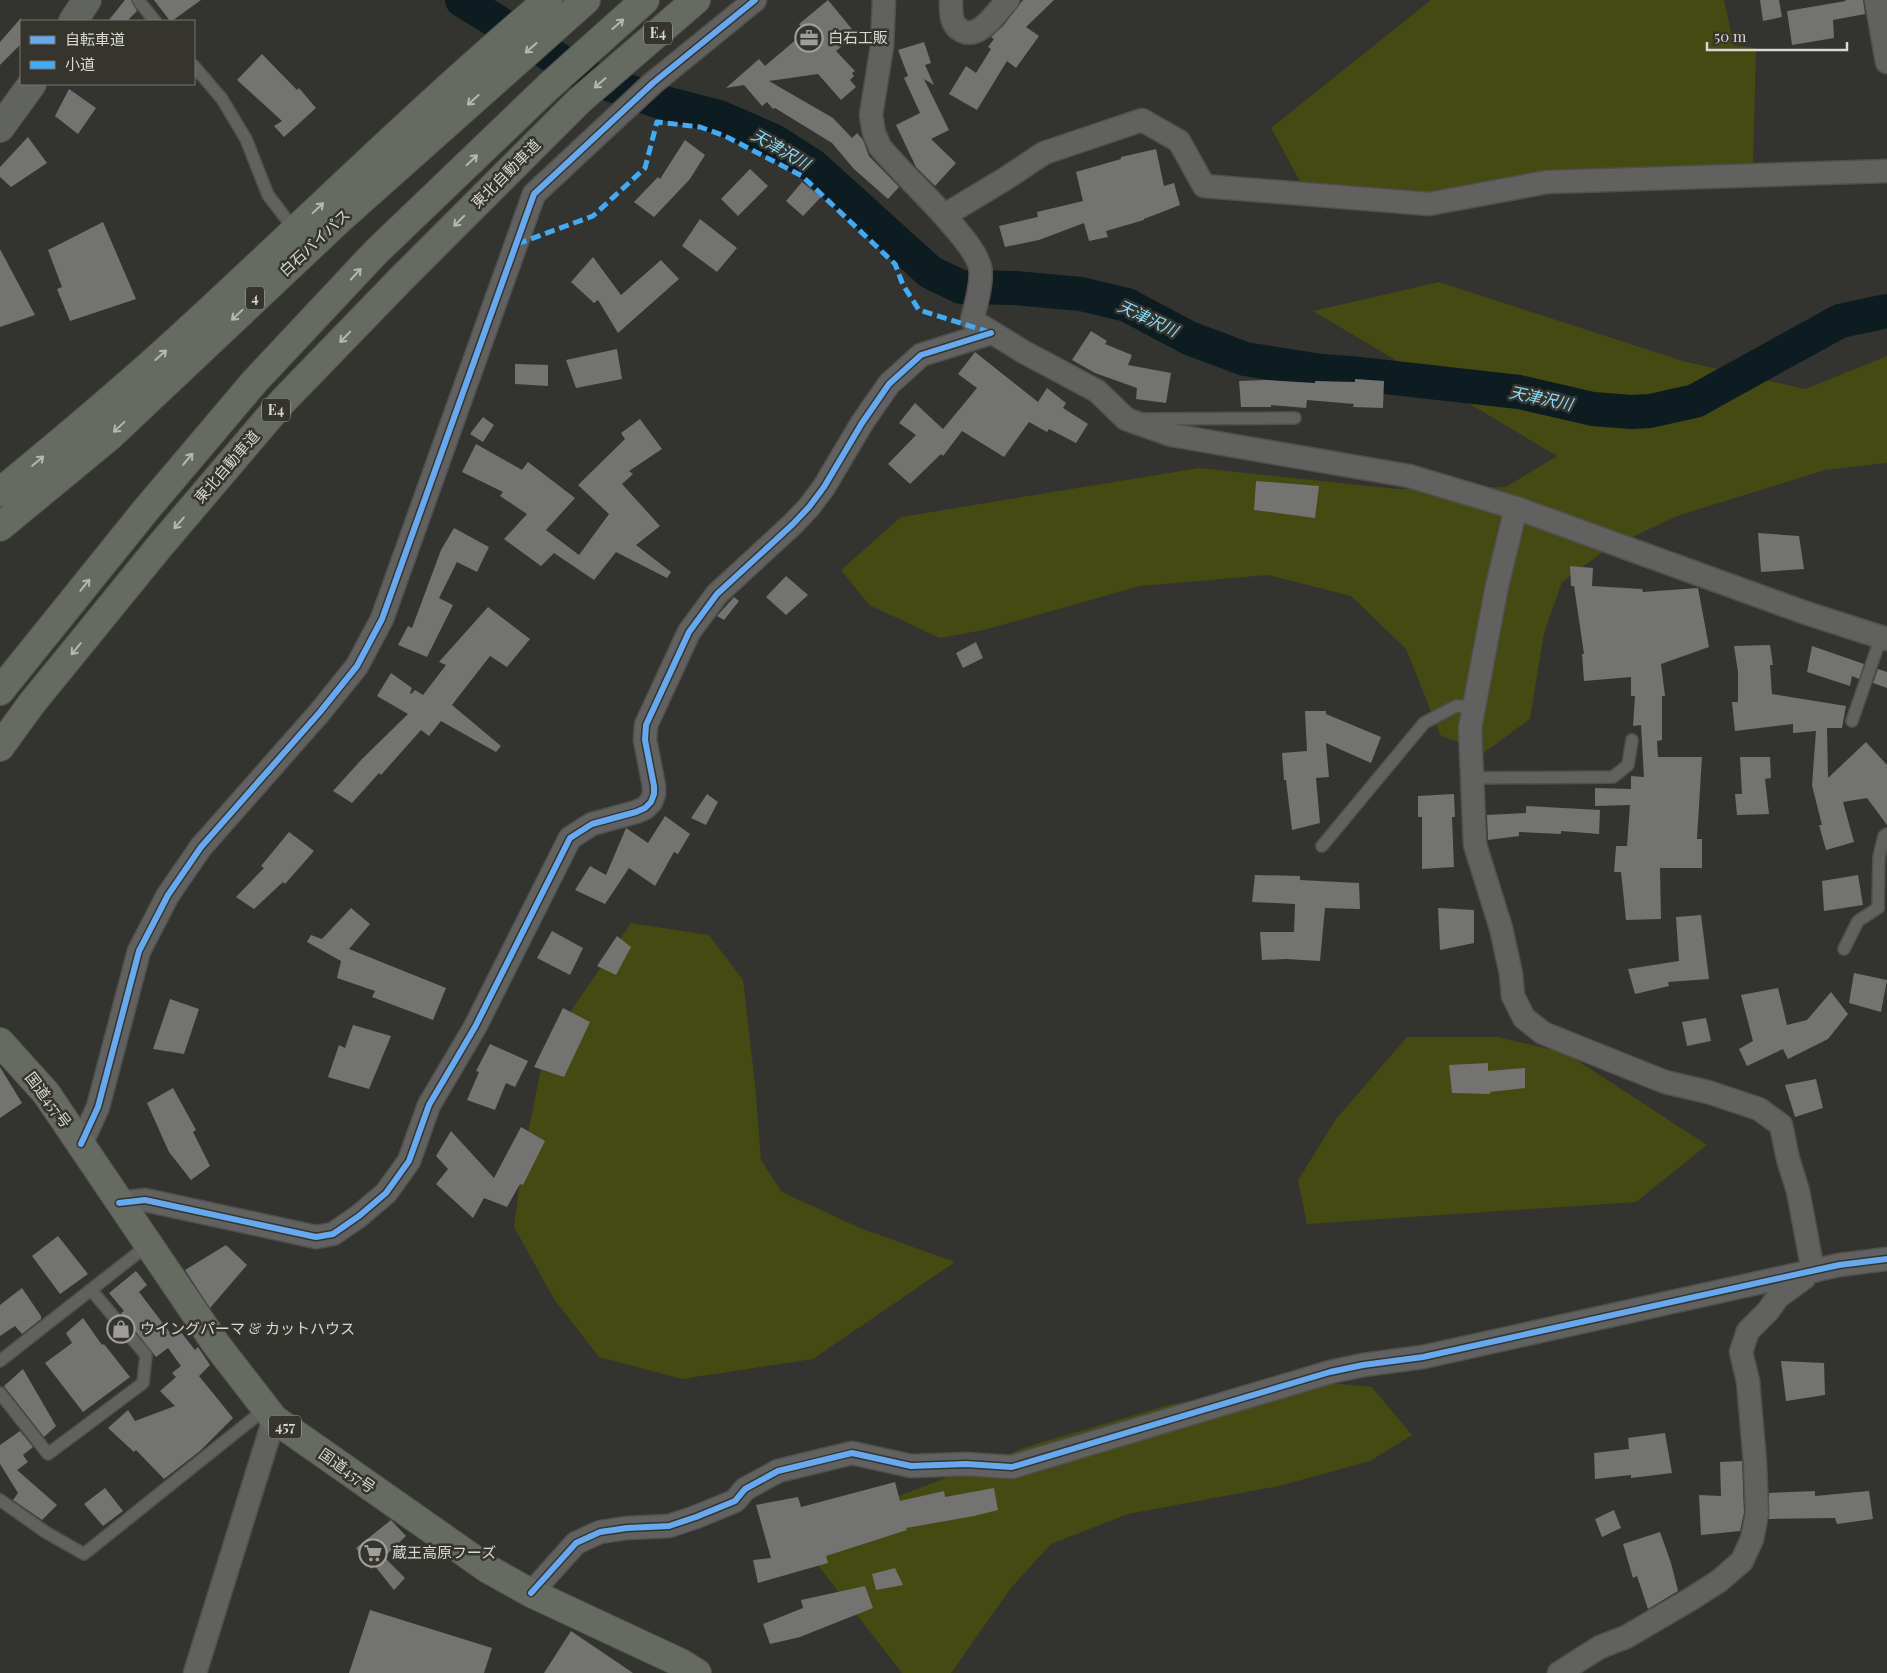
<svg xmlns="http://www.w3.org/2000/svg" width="1887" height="1673" font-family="'Playfair Display','Noto Sans JP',serif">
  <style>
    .green { fill: #454912 }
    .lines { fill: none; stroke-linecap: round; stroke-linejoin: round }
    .river { stroke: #0d1c21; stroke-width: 34 }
    .building { fill: #737372 }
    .lane-casing { stroke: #51504d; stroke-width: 14 }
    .street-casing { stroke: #51504d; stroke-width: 25 }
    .primary-casing { stroke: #51504d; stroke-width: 30 }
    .highway-casing { stroke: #51504d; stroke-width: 30 }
    .lane { stroke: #61615f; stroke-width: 11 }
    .street { stroke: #61615f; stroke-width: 22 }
    .primary { stroke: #61645e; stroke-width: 28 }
    .highway { stroke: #656b60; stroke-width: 28 }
    .quiet { stroke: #42abf6; stroke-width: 5; stroke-dasharray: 10 5; stroke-linecap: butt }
    .cycleway-casing { stroke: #35342d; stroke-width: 9 }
    .cycleway { stroke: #66a8f1; stroke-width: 6 }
    .oneway { stroke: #b6b7b1 }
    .labels { text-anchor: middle; stroke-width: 5; stroke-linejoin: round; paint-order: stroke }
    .shield { fill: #35342d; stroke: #a8a7a2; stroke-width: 1 }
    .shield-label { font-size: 14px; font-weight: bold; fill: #d9d8d4 }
    .poi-label { font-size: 15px; fill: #d9d8d4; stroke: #35342d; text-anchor: start }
    .street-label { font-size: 15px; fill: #d9d8d4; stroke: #35342d }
    .water-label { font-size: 16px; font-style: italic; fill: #86dcfd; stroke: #35342d }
  </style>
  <rect width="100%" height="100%" fill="#33332f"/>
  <!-- green -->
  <g class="green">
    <polygon points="1431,0 1724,0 1734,45 1756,48 1753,167 1433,196 1303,187 1271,128"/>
    <polygon points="1439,282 1683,361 1805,389 1887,356 1887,463 1825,470 1677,516 1607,549 1562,582 1544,633 1530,719 1485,752 1441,736 1406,649 1351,596 1268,575 1140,586 984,630 940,638 869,605 841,570 901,517 1199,468 1397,489 1506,487 1557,456 1313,311"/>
    <polygon points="631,923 709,935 743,980 755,1083 761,1160 782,1192 860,1228 955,1262 813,1359 682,1379 599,1357 554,1299 514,1227 523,1157 545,1049"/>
    <polygon points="1407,1037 1498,1037 1566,1053 1707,1145 1636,1202 1307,1224 1298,1180 1336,1119"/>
    <polygon points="1308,1381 1372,1387 1412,1435 1370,1461 1279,1486 1128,1514 1051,1544 1011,1588 951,1673 902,1673 803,1546 886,1501 1029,1446 1168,1405"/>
  </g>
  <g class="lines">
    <!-- river -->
    <polyline class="river" points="462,0 585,76 657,101 719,117 774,141 813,166 930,272 961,287 1014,288 1081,294 1127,305 1189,338 1245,359 1321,371 1350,373 1519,392 1593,409 1631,412 1650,411 1695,401 1840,321 1887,311"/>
  </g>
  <!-- building -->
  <g class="building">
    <polygon points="125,0 131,0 137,11 127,21 108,21"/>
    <polygon points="154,0 201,0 172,21 170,21"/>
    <polygon points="828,0 856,34 836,51 855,71 852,73 854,76 850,80 856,87 841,100 818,74 769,81 833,118 852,138 857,133 863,140 869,156 899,187 888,199 854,169 832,143 775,108 773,109 767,102 762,106 744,85 726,88 759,59 765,66 805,32 799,24"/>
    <polygon points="1023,0 1054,0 1026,27 1039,36 1016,68 1007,61 977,110 949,94 966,66 976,73 991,49 988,47 994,39 991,37 1003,26"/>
    <polygon points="1760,0 1779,0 1782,17 1763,21"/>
    <polygon points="1845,0 1863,0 1865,14 1833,20 1834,38 1792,45 1787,11 1846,1"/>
    <polygon points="21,18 21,44 0,65 0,42"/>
    <polygon points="924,42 931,63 925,65 934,85 924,79 949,130 931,139 956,163 935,186 916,167 896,125 920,113 904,78 908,76 898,50"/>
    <polygon points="262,54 297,90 299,88 316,108 284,137 274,126 282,121 237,80"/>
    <polygon points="69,89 96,108 78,134 55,116"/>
    <polygon points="28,137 47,163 11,187 0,177 0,167"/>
    <polygon points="685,140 705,155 690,179 654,217 634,202 658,177 660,179"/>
    <polygon points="1156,149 1164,186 1174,183 1180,205 1144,219 1144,220 1106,231 1108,237 1089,241 1084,223 1039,240 1005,247 999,226 1038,217 1037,212 1083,201 1076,172 1121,159 1121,157"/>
    <polygon points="750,169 768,186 738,216 721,199"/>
    <polygon points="802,182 821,197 803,216 786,201"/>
    <polygon points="700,219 737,248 717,272 682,246"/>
    <polygon points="103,222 136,299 70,321 57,289 62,287 48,250"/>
    <polygon points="0,249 35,315 0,327"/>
    <polygon points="593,257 621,295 661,260 679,279 618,333 598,300 594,303 571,282"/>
    <polygon points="1091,331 1107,341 1105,344 1132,355 1128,365 1171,373 1166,403 1136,399 1137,388 1095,373 1072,360"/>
    <polygon points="617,349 622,379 576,388 566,360"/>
    <polygon points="975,352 1038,402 1047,388 1066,403 1063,408 1088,424 1076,443 1049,429 1047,432 1029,422 1004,457 962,431 943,456 941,454 910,484 888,464 916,435 899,423 915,403 943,429 977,388 958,374"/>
    <polygon points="515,364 548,365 548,386 515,384"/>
    <polygon points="1355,379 1384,381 1383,408 1353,407 1354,404 1307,400 1306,408 1271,405 1271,407 1241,407 1239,381 1266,380 1315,383 1315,381 1355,382"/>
    <polygon points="483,417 494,425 483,442 470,434"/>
    <polygon points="640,419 662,449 629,471 633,474 622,484 660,526 636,545 671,572 667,578 616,552 594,580 554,553 541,566 504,539 527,514 500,496 503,492 462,472 476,444 522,470 528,462 575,498 546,530 579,555 609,514 578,485 625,439 621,433"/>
    <polygon points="1256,481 1319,486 1315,518 1254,510"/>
    <polygon points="454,528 489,547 477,572 457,562 439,598 453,605 427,657 398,645 408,626 412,628 441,550"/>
    <polygon points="1758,533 1799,536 1804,569 1761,572"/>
    <polygon points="1570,566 1593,568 1592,586 1642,589 1643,592 1698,588 1709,647 1661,664 1665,696 1662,696 1662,740 1657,741 1658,757 1702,757 1697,839 1702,839 1702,868 1660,868 1661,919 1626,920 1621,872 1614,872 1616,846 1627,846 1630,805 1595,806 1595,788 1631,789 1631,776 1644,777 1641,725 1633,726 1635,696 1631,696 1631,677 1584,681 1582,654 1584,654 1574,586 1571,586"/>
    <polygon points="786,576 808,595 786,615 766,597"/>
    <polygon points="734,597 739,601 724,620 717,616"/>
    <polygon points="488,607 530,639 507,667 490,656 452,705 501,746 496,752 441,721 429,736 421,730 381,775 379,773 352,803 333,791 362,759 408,714 377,696 391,673 412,688 410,693 411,694 415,690 423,695 446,665 439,662"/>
    <polygon points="976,642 983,658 963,668 956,653"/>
    <polygon points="1770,645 1773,665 1770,665 1772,694 1846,706 1842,728 1827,728 1828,778 1866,742 1887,765 1887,825 1867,798 1843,802 1854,842 1826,850 1819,825 1822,825 1812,785 1816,731 1793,733 1793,724 1735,731 1732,702 1738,702 1738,672 1734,646"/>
    <polygon points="1812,646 1864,664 1859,679 1852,676 1850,686 1807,672"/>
    <polygon points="1878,669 1887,672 1887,688 1873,683"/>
    <polygon points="1305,711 1326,711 1326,714 1381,737 1371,763 1326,743 1329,777 1316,778 1320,823 1292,830 1286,780 1284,780 1282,753 1307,751"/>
    <polygon points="1740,757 1770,757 1771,778 1765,779 1769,814 1737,815 1735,794 1742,794"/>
    <polygon points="707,794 718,802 706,825 691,818"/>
    <polygon points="1454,794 1455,817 1452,817 1454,867 1422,869 1422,817 1418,817 1418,796"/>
    <polygon points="1526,806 1600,810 1599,834 1561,831 1561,834 1519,832 1519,836 1488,840 1487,815 1526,813"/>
    <polygon points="665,816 690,834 678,854 674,852 655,886 629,868 605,904 575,890 590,866 606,875 626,828 648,843"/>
    <polygon points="289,832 314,851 285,884 283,882 254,909 236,897 264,868 261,866"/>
    <polygon points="1255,875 1300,876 1300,880 1359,883 1360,909 1325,908 1320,961 1286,959 1262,960 1260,932 1294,932 1295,904 1252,902"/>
    <polygon points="1858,875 1863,905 1824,911 1822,881"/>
    <polygon points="351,908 370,924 349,949 446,988 433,1020 372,997 375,991 337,978 341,961 307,942 311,935 322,939"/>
    <polygon points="1438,908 1474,910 1474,943 1440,950"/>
    <polygon points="1701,915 1709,979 1668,982 1669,986 1635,994 1628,969 1679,961 1676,917"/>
    <polygon points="552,931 583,948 570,975 537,958"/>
    <polygon points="617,936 631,947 616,975 597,966"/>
    <polygon points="1854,973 1887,980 1881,1012 1849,1003"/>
    <polygon points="1778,988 1787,1025 1807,1020 1831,992 1848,1014 1828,1039 1788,1059 1783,1049 1747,1066 1739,1049 1753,1041 1741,995"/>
    <polygon points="170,999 199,1009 184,1054 153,1049"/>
    <polygon points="563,1008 590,1022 564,1077 534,1067"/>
    <polygon points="1706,1018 1711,1041 1687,1046 1682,1022"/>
    <polygon points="353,1025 391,1036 369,1089 328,1077 339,1045 345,1048"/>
    <polygon points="490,1044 528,1061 515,1087 506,1083 495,1110 467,1100 479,1072 476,1071"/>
    <polygon points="1488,1063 1488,1071 1525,1068 1525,1088 1490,1092 1490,1094 1452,1093 1449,1065"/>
    <polygon points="0,1067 22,1103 0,1118"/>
    <polygon points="1816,1079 1823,1108 1795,1117 1785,1085"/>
    <polygon points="173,1088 196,1130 193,1132 210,1166 191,1180 169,1152 147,1103"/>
    <polygon points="521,1127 545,1141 523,1185 520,1184 507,1207 484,1198 473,1218 436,1184 448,1169 436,1156 451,1131 494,1178"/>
    <polygon points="58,1236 88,1274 60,1294 32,1256"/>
    <polygon points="226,1245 247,1265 210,1308 185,1270"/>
    <polygon points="136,1271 147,1285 139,1292 171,1334 177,1327 195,1350 198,1347 210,1365 199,1376 233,1418 200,1451 164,1479 136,1450 134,1452 108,1428 128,1410 135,1421 175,1406 160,1391 176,1377 172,1373 181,1366 168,1348 156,1357 121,1313 124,1311 109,1293"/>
    <polygon points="22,1288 41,1316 41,1319 22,1334 15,1326 0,1336 0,1305"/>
    <polygon points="83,1318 102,1345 104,1344 130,1377 83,1412 45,1363 72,1343 66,1333"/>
    <polygon points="1781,1361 1824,1363 1825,1395 1786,1401"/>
    <polygon points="23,1369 56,1426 44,1437 4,1386"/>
    <polygon points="20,1431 33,1447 23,1455 28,1462 17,1470 57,1505 42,1520 13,1500 18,1493 0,1464 0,1445"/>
    <polygon points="1665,1433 1672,1473 1631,1478 1631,1475 1595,1479 1594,1453 1629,1449 1628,1438"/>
    <polygon points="1742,1461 1744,1513 1740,1531 1701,1535 1699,1495 1721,1496 1720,1462"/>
    <polygon points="895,1482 900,1501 944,1491 945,1497 994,1488 998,1510 974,1516 906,1528 907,1530 826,1556 828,1563 758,1583 753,1560 771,1558 756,1505 798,1497 801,1507"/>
    <polygon points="105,1488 123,1511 103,1526 84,1504"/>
    <polygon points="1815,1491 1815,1496 1869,1491 1873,1519 1837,1524 1835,1518 1769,1519 1769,1493"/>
    <polygon points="1614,1510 1621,1528 1602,1537 1595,1519"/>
    <polygon points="391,1520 406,1536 384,1557 405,1578 394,1590 374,1565 371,1569 356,1548"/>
    <polygon points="1660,1532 1671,1563 1678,1591 1648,1609 1637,1576 1633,1578 1623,1544"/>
    <polygon points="895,1568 903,1585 876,1590 872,1574"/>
    <polygon points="865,1586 873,1608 800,1637 770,1644 763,1624 803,1608 801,1600"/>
    <polygon points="370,1610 492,1648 484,1673 349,1673"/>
    <polygon points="571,1631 633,1673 544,1673"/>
  </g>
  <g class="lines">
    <!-- lane casing -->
    <g class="lane-casing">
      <g id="lane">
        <polyline points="138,0 155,21"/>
        <polyline points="194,66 222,99 246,139 268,195 294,229"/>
        <polyline points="1144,419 1295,418"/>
        <polyline points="1852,721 1881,637"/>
        <polyline points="1473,778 1613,777 1628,765 1632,740"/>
        <polyline points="1322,846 1424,723 1456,706 1475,707"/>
        <polyline points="1844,949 1858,921 1878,908 1879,857 1884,836 1887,834"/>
        <polyline points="0,1361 148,1245"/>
        <polyline points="0,1393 48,1454 143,1383 146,1355 92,1291"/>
        <polyline points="0,1500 47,1533 84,1554 265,1409"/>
      </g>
    </g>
    <!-- street casing -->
    <g class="street-casing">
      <g id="street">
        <path d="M884 0 882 46 871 115 874 133 880 147C908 180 941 208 967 243 972 250 978 258 980 267 983 281 976 305 972 320L1022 351 1097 391 1126 419 1171 435 1409 476 1516 508 1806 613 1887 639"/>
        <path d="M951 0C951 12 950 25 962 31 980 40 997 11 1008 0"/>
        <polyline points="1876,0 1887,62"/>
        <polyline points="945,215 1005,179 1044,153 1142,120 1179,141 1204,186 1429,204 1547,182 1887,171"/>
        <polyline points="1516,508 1497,586 1470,728 1475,845 1501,928 1511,974 1513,996 1524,1018 1543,1033 1665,1082 1708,1092 1759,1109 1781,1125 1788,1159 1798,1191 1813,1271"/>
        <polyline points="81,1144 98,1107 139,951 168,895 201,847 320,712 357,666 382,619 534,194 653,83 755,0"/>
        <polyline points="119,1203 145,1200 316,1237 333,1234 359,1216 386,1193 409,1161 429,1105 475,1027 570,838 592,824 636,812 645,808 651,802 654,794 654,786 645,740 646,725 689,632 717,594 793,524 809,507 824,487 862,423 889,384 921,355 991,333"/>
        <polyline points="531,1593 576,1543 600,1532 627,1528 669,1526 696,1517 735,1501 745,1489 778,1471 852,1453 911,1466 966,1464 1012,1467 1330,1372 1363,1365 1423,1357 1839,1265 1887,1259"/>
        <polyline points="195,1673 274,1419"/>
        <polyline points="1559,1673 1600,1647 1626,1637 1691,1599 1719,1581 1742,1561 1752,1539 1757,1514 1755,1463 1748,1381 1741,1352 1748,1331 1768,1311 1778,1297 1804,1278"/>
      </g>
    </g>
    <!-- primary casing -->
    <g class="primary-casing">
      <g id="primary">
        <polyline points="73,21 87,0"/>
        <polyline points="0,128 32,84"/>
      </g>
    </g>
    <!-- highway casing -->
    <g class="highway-casing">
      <g id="highway">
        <path d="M0 492C67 437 134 381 197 322 314 214 427 102 548 0"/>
        <polyline points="0,527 109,437 340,219 586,0"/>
        <polyline points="0,691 145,511 255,381 376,252 548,87 645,0"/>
        <polyline points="0,747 32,703 159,547 283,401 402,278 580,100 696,0"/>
        <polyline points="0,1042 46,1093 216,1344 274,1419 488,1569 531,1593 681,1663 697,1673"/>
      </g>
    </g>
    <!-- lane -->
    <use href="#lane" class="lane"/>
    <!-- street -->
    <use href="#street" class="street"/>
    <!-- primary -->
    <use href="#primary" class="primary"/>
    <!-- highway -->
    <use href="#highway" class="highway"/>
    <!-- quiet -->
    <polyline class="quiet" points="517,244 593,216 645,168 657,122 700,127 725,136 802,176 895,264 903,285 919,310 989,332"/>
    <!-- cycleway casing -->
    <g class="cycleway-casing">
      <g id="cycleway">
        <polyline points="81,1144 98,1107 139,951 168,895 201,847 320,712 357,666 382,619 534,194 653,83 755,0"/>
        <polyline points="119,1203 145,1200 316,1237 333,1234 359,1216 386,1193 409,1161 429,1105 475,1027 570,838 592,824 636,812 645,808 651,802 654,794 654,786 645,740 646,725 689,632 717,594 793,524 809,507 824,487 862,423 889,384 921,355 991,333"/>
        <polyline points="531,1593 576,1543 600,1532 627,1528 669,1526 696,1517 735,1501 745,1489 778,1471 852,1453 911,1466 966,1464 1012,1467 1330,1372 1363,1365 1423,1357 1839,1265 1887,1259"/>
      </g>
    </g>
    <!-- cycleway -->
    <use href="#cycleway" class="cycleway"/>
  </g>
  <!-- one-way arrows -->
  <defs><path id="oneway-shaft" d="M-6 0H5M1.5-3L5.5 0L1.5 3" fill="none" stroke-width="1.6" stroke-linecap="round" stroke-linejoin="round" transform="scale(1.25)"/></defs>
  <g class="oneway">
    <use href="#oneway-shaft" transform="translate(618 24) rotate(-41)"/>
    <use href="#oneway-shaft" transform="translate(531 48) rotate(139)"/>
    <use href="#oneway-shaft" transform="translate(600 83) rotate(139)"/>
    <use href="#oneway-shaft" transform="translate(473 100) rotate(138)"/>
    <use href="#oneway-shaft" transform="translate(472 160) rotate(-44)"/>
    <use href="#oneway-shaft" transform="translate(318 208) rotate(-43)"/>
    <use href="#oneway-shaft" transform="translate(459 221) rotate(135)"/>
    <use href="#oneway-shaft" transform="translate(356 274) rotate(-47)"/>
    <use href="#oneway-shaft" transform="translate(237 315) rotate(137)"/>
    <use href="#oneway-shaft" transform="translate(345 337) rotate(134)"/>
    <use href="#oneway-shaft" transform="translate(161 355) rotate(-42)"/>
    <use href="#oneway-shaft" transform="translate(119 427) rotate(137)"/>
    <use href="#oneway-shaft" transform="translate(188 459) rotate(-50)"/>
    <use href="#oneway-shaft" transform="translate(38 461) rotate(-40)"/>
    <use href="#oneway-shaft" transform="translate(179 523) rotate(131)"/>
    <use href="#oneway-shaft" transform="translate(85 585) rotate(-51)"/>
    <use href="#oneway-shaft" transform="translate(76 649) rotate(129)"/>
  </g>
  <!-- icons -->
  <defs>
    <g id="office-ring" transform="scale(1.4375)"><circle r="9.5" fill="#35342d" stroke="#9f9e9a" stroke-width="1.5"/><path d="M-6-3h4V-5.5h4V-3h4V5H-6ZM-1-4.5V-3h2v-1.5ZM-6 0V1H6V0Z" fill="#9f9e9a"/></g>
    <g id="shop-ring" transform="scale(1.4375)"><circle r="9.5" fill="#35342d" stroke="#9f9e9a" stroke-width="1.5"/><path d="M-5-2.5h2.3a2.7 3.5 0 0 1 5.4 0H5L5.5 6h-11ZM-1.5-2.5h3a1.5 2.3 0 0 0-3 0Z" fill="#9f9e9a"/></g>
    <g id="supermarket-ring" transform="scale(1.4375)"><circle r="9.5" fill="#35342d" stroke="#9f9e9a" stroke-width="1.5"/><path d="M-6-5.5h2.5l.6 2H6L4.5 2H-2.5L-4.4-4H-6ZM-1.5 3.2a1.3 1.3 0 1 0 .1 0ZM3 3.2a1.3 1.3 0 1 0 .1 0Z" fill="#9f9e9a"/></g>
  </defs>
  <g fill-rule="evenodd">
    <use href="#office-ring" x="809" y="38"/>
    <use href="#shop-ring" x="121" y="1329"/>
    <use href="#supermarket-ring" x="373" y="1553"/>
  </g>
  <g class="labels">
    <!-- shield labels -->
    <g class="shield">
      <rect x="644" y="21.5" width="28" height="23" rx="4"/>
      <rect x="246" y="286.5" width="18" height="23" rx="4"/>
      <rect x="262" y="398.5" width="28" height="23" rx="4"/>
      <rect x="269" y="1415.5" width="32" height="23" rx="4"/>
    </g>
    <g class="shield-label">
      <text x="658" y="38">E4</text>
      <text x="255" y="303">4</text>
      <text x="276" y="415">E4</text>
      <text x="285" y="1432">457</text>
    </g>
    <!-- poi labels -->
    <g class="poi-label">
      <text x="828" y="43">白石工販</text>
      <text x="140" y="1334">ウイングパーマ &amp; カットハウス</text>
      <text x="392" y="1558">蔵王高原フーズ</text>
    </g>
    <!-- street labels -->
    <g class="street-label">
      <text transform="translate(506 174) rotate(-45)" y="5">東北自動車道</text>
      <text transform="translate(315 243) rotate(-43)" y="5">白石バイパス</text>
      <text transform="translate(227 467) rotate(-49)" y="5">東北自動車道</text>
      <text transform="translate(48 1100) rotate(53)" y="5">国道457号</text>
      <text transform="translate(347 1471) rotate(35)" y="5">国道457号</text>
    </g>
    <!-- water labels -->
    <g class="water-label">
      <text transform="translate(781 149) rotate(30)" y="6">天津沢川</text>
      <text transform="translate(1148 318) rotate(25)" y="6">天津沢川</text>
      <text transform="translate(1541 398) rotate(12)" y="6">天津沢川</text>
    </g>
  </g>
  <!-- legend -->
  <rect x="20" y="20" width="175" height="65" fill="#35342d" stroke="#777670"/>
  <rect x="30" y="36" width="25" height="8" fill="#66a8f1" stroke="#777670"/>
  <text x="65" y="45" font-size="15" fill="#d9d8d4">自転車道</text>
  <rect x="30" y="61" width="25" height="8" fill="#42abf6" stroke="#777670"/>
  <text x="65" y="70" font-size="15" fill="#d9d8d4">小道</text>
  <!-- scale -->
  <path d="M1707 42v8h140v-8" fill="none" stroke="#d9d8d4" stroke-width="2.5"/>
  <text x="1714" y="42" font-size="15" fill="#d9d8d4" stroke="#35342d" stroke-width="4" paint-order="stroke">50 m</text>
</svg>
